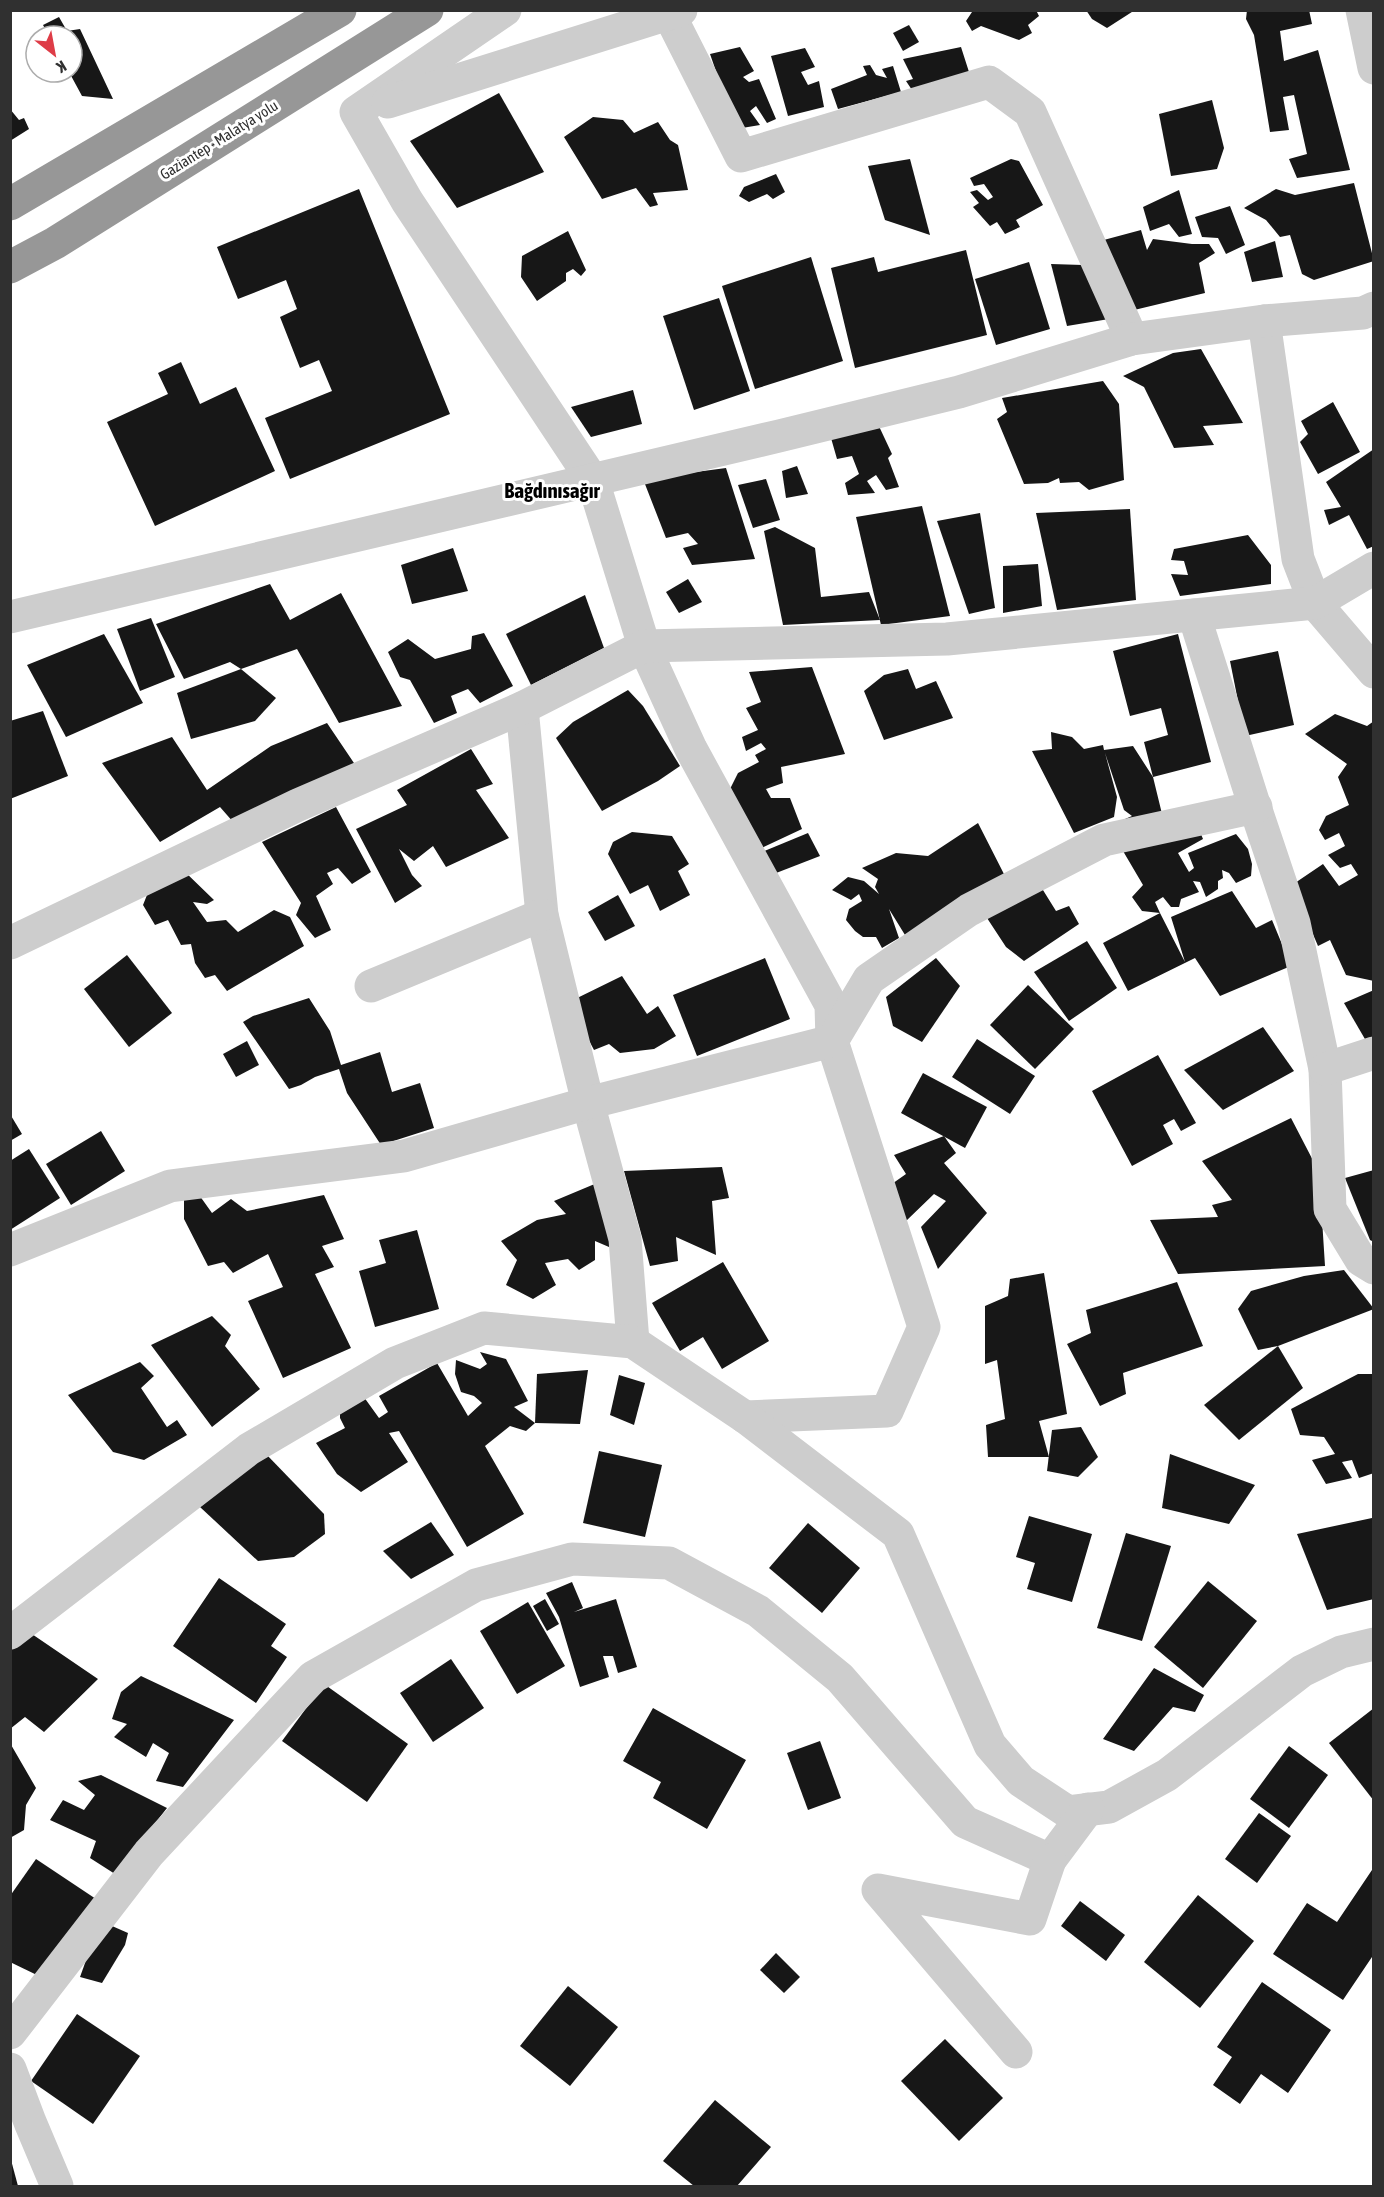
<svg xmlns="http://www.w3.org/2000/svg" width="1384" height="2197" font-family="'Asap Condensed',sans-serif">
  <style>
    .building { fill: #171717 }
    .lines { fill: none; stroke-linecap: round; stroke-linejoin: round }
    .minor { stroke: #cdcdcd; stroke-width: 33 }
    .highway { stroke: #979797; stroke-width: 33 }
    .labels { text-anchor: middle; stroke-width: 6; stroke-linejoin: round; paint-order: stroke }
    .street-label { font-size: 15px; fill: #303030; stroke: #fff }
    .district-label { font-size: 21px; font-weight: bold; fill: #000; stroke: #fff }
  </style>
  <rect width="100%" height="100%" fill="#fff"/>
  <!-- building -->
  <g class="building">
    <polygon points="971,10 1036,10 1039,16 1028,25 1032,33 1019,40 981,26 972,31 966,21 972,12"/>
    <polygon points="1086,10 1135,10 1107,28 1092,19"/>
    <polygon points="1247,10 1309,10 1312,24 1280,31 1284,61 1318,50 1350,170 1297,178 1289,159 1307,154 1294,95 1283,97 1289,130 1270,132 1254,35 1246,19"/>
    <polygon points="59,17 67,31 80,29 113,99 82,96 69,72 72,72 72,36 49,36 43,25"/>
    <polygon points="909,25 919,42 903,51 893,33"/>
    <polygon points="740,47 754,71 743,77 749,82 759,79 776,119 767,123 756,106 750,111 760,125 736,129 710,54"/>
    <polygon points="961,47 969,72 912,90 906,81 913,79 903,59"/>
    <polygon points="805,48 815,67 801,72 808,85 819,81 824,107 788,116 771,56"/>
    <polygon points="870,65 876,75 887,78 882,69 893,66 901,92 838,109 831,89 867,75 863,66"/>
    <polygon points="499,93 544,172 457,208 410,141"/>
    <polygon points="1212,100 1224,148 1217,169 1171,176 1159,114"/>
    <polygon points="10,109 19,120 24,118 29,129 10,141"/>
    <polygon points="593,117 623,120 634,133 658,122 670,140 678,145 688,190 653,193 658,205 650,207 636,188 602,199 564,137"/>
    <polygon points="910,159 930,235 885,220 868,166"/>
    <polygon points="1011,159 1019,161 1043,205 1016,220 1020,227 1005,234 997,222 990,226 973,207 979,203 970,192 977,190 988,200 993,197 984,184 974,186 970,178"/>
    <polygon points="776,174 785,192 773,199 767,194 749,202 739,196 744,187"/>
    <polygon points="1354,183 1374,261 1314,280 1302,274 1290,235 1280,237 1266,220 1244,208 1276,189 1295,195"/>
    <polygon points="359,189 450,414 290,479 265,418 332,391 319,360 300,368 280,317 297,309 286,280 238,299 217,247"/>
    <polygon points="1179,190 1192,234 1179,237 1169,224 1150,231 1143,207"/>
    <polygon points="1230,206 1245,245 1226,254 1218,238 1202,237 1195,217"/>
    <polygon points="1141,230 1147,250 1153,239 1192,244 1209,244 1215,253 1199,263 1205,293 1130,311 1100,241"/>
    <polygon points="568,231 586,270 581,276 573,269 566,273 566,281 537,301 521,277 522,256"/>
    <polygon points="1275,241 1283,277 1252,282 1244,252"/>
    <polygon points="966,250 987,335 855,368 831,268 874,257 878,272"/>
    <polygon points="811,257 843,361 755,389 722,286"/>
    <polygon points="1029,262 1050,329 996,345 975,279"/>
    <polygon points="1051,264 1083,265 1109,319 1067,326"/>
    <polygon points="719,298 750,391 694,410 663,316"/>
    <polygon points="1201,349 1243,423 1203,426 1214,445 1174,448 1144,387 1123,376 1173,353"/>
    <polygon points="181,362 200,404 236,387 275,471 155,526 107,422 168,394 158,373"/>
    <polygon points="1103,381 1119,404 1124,480 1089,490 1079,482 1060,483 1059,478 1048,483 1024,484 997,419 1007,412 1002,398"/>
    <polygon points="633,390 642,424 591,437 571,407"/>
    <polygon points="1333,402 1360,452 1318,474 1300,442 1308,434 1301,421"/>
    <polygon points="877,422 892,454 888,458 899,487 886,490 876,475 867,481 875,493 848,495 845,483 859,474 852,456 837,459 831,438"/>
    <polygon points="1374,449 1374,546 1367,549 1349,515 1329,525 1324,510 1341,507 1326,482"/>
    <polygon points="797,466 808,494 786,498 782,471"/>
    <polygon points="726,468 755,559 692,565 683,548 698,544 688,533 666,538 643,479"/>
    <polygon points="766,479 780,520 753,528 738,485"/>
    <polygon points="922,506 950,616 881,625 856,517"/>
    <polygon points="1130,509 1136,600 1057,610 1036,513"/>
    <polygon points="980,513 995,608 969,614 937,521"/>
    <polygon points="775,527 815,548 821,597 869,592 880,620 783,625 764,531"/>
    <polygon points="1248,535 1271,565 1271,584 1180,596 1171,574 1188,575 1184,561 1171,560 1174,549"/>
    <polygon points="453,548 468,591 412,604 401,565"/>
    <polygon points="1038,564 1042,606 1003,613 1003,566"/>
    <polygon points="688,579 702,602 679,613 666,592"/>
    <polygon points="270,584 290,620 341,593 402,706 339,723 297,649 241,669 230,662 184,679 156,624"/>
    <polygon points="585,595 604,648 531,685 506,634"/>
    <polygon points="151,618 175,677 140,691 117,629"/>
    <polygon points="484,633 513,686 480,703 468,689 451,696 457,713 434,723 410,680 400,677 388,652 408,639 435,659 471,649 472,636"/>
    <polygon points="104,634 143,703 66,737 27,665"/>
    <polygon points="1178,634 1211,762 1153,777 1144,742 1168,735 1161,708 1130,716 1113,651"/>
    <polygon points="1278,651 1294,725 1245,736 1230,661"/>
    <polygon points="812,667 845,754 781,767 783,783 766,789 771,798 790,798 802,829 753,852 730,789 738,773 759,762 755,755 766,749 761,743 746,751 742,737 758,730 746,708 761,702 749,672"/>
    <polygon points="241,669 276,698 255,721 191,739 177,693"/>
    <polygon points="908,669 916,689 936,681 953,718 884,740 864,691 884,675"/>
    <polygon points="628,690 643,706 680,766 658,781 602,811 556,738 573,722"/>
    <polygon points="43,711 68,776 10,799 10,721"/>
    <polygon points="1335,714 1367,726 1374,721 1374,981 1346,975 1330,940 1318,946 1292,885 1323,864 1339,886 1358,875 1351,864 1340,868 1328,855 1345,846 1339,833 1325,840 1319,830 1326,816 1349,805 1338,777 1347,764 1305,734"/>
    <polygon points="327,723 356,766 234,823 220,807 160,842 102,763 172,737 207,790 271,746"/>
    <polygon points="1051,732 1072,737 1084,749 1103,745 1104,750 1133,746 1153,777 1163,818 1118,822 1132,816 1124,810 1105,753 1117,797 1114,817 1074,833 1032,751 1052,749"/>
    <polygon points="471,749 493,784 476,790 509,838 446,867 433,846 414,861 399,849 412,875 422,886 395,903 356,829 407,805 397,790"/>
    <polygon points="336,807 371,872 352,884 338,868 327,873 333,884 316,896 331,930 315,938 296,915 301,903 262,842"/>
    <polygon points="978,823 1006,878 905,935 889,909 899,938 882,948 876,937 863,937 855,931 846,920 849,909 862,901 859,894 851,900 832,890 848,877 864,881 879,894 875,887 878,879 862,868 896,853 928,856"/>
    <polygon points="1198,827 1203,839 1178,853 1189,872 1194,868 1188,853 1236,834 1248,849 1252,864 1251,876 1236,883 1229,873 1222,870 1223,878 1218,881 1218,889 1206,897 1200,882 1193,881 1199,892 1181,899 1179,907 1171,907 1163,897 1155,902 1160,913 1142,911 1132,897 1143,885 1123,851"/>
    <polygon points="632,832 672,836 689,864 678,871 690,895 660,911 648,885 630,894 608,854 613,842"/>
    <polygon points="808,833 820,856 771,875 757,854"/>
    <polygon points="182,869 214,900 207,904 193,902 207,922 226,920 238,932 274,910 290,917 304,946 227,991 215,975 205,978 195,963 191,944 181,945 168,920 155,925 143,905 149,890"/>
    <polygon points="1033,874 1056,911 1069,906 1079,924 1024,961 1006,947 987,918"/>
    <polygon points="1232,891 1256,928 1272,920 1291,966 1220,996 1195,958 1128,991 1103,943 1160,913 1185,962 1171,917"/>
    <polygon points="618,895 635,926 605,941 588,912"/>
    <polygon points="1087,941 1117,988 1069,1021 1034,972"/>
    <polygon points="127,955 172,1013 129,1047 84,989"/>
    <polygon points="765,958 790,1019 697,1056 673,995"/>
    <polygon points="936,958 960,986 922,1042 893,1026 886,997"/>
    <polygon points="622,976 647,1014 658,1006 676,1036 654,1049 620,1053 609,1044 594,1050 569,1002"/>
    <polygon points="1028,985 1074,1029 1035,1069 990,1025"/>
    <polygon points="1374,990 1374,1044 1369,1046 1344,1003"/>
    <polygon points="309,998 330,1031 341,1065 380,1052 392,1092 420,1083 434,1128 381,1145 347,1093 339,1069 315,1077 301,1085 289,1089 243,1022 253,1016"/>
    <polygon points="1263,1027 1294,1071 1223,1110 1184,1070"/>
    <polygon points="977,1039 1035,1076 1010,1114 952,1077"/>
    <polygon points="247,1041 259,1065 236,1077 223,1054"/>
    <polygon points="1158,1055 1196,1123 1181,1131 1174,1119 1163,1125 1173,1144 1132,1166 1092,1091"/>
    <polygon points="923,1073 987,1107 965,1148 901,1113"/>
    <polygon points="10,1114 22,1134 10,1141"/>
    <polygon points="1291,1118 1319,1172 1325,1266 1178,1274 1150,1220 1218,1217 1212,1205 1232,1200 1202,1161"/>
    <polygon points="101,1131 125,1171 71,1205 46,1164"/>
    <polygon points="944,1136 956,1153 944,1163 987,1213 938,1269 921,1227 946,1201 934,1194 906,1221 889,1186 906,1174 894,1155"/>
    <polygon points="29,1149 60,1198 10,1230 10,1161"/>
    <polygon points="722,1167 729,1198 712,1201 716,1255 676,1237 678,1261 650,1266 624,1171"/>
    <polygon points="1374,1170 1374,1242 1370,1240 1345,1178"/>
    <polygon points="597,1183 618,1238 609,1247 595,1241 595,1260 579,1270 568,1259 545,1263 556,1285 533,1299 506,1285 517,1260 501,1241 537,1220 566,1214 554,1201"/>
    <polygon points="197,1192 212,1213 231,1199 247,1211 324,1195 344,1239 322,1246 334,1267 315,1274 351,1348 283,1378 248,1301 283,1287 268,1254 233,1273 224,1262 208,1266 184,1219 184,1197"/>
    <polygon points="417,1230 439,1309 375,1327 359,1271 386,1263 379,1240"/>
    <polygon points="723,1262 769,1341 722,1369 703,1337 680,1351 652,1303"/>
    <polygon points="1344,1270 1374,1309 1278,1346 1258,1350 1238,1309 1251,1291 1304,1276"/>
    <polygon points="1044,1273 1067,1414 1039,1421 1049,1457 988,1457 986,1425 1005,1419 997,1360 985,1364 985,1306 1008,1296 1010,1279"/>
    <polygon points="1177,1282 1203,1346 1123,1373 1126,1394 1100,1406 1067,1344 1091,1333 1086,1310"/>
    <polygon points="212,1316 231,1335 225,1346 260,1389 212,1427 151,1345"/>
    <polygon points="1278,1346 1303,1388 1239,1440 1204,1405"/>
    <polygon points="480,1352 506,1359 528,1401 514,1407 535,1423 526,1431 510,1426 485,1446 524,1514 467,1547 399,1431 389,1433 408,1462 361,1492 337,1474 316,1443 345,1428 340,1418 340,1403 361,1393 379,1418 388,1412 379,1396 437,1363 468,1416 482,1403 474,1396 461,1392 455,1374 456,1360 480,1369 487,1364"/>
    <polygon points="140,1362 154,1376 141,1388 167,1427 177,1420 187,1435 144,1460 113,1452 68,1395"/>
    <polygon points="588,1370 580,1424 535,1423 537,1374"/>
    <polygon points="1358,1374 1374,1374 1374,1473 1359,1478 1352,1460 1342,1462 1352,1478 1326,1484 1312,1460 1335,1454 1324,1437 1300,1435 1291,1409"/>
    <polygon points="619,1375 645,1383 634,1425 610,1415"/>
    <polygon points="1081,1427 1098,1457 1078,1477 1047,1471 1052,1430"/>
    <polygon points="599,1451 662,1465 645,1537 583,1523"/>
    <polygon points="265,1453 324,1514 325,1534 294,1557 258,1561 200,1507"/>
    <polygon points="1170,1454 1255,1485 1229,1524 1162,1508"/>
    <polygon points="1029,1516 1092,1534 1072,1602 1027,1589 1035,1563 1016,1557"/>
    <polygon points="1372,1518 1374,1523 1374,1599 1327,1610 1297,1534"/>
    <polygon points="431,1522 454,1555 411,1579 383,1551"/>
    <polygon points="808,1523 860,1568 822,1613 769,1568"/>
    <polygon points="1126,1533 1171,1546 1142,1641 1097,1628"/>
    <polygon points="219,1578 286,1624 271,1646 287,1657 256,1703 173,1646"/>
    <polygon points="1208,1581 1257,1621 1203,1688 1154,1647"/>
    <polygon points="572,1582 583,1608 574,1612 616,1599 637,1667 618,1673 613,1656 603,1656 609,1677 580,1687 559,1617 546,1593"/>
    <polygon points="545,1599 559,1624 547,1631 533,1606"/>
    <polygon points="528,1602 565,1666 517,1694 480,1631"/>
    <polygon points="26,1630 98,1679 44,1732 25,1717 10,1729 10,1646"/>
    <polygon points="451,1659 484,1708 433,1742 400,1693"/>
    <polygon points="1154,1668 1204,1695 1195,1712 1173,1707 1134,1751 1103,1739"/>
    <polygon points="141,1676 234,1720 183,1787 156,1781 169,1753 153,1743 146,1757 114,1737 127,1724 112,1719 121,1692"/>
    <polygon points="324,1684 408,1744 367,1802 282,1741"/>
    <polygon points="653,1708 746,1760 707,1829 653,1798 661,1782 623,1761"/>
    <polygon points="1374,1708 1374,1801 1329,1743"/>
    <polygon points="820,1741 841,1798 808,1810 787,1753"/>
    <polygon points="10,1743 36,1788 26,1805 24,1830 10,1838"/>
    <polygon points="1289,1746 1328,1775 1289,1828 1250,1799"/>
    <polygon points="101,1775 167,1808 115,1874 90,1858 96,1841 50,1820 63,1800 84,1810 95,1795 78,1781"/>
    <polygon points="1259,1813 1291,1836 1257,1883 1225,1859"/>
    <polygon points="36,1859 99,1901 41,1977 10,1962 10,1896"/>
    <polygon points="1374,1867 1374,1954 1343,2000 1273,1954 1307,1903 1337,1922"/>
    <polygon points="1198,1895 1254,1941 1200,2008 1144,1962"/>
    <polygon points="1080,1901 1125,1935 1106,1961 1061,1926"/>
    <polygon points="112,1926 128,1933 125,1945 102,1983 80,1977 98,1927"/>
    <polygon points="776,1953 800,1977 784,1993 760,1970"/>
    <polygon points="1262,1982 1331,2030 1288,2093 1261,2074 1240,2104 1213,2085 1232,2057 1217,2047"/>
    <polygon points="568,1986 618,2027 570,2086 520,2046"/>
    <polygon points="77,2014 140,2056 93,2124 31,2081"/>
    <polygon points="945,2039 1003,2098 959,2141 901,2081"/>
    <polygon points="715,2100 771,2147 737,2186 694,2186 663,2161"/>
    <polygon points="10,2160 11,2160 18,2186 10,2186"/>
  </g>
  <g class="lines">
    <!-- minor -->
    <g class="minor">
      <polyline points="505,10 356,112 407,201 593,481 644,646 691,749 831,1005 832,1041 924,1327 887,1411 745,1417"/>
      <polyline points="667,10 741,156 989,82 1030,112 1132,339"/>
      <polyline points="1362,10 1374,68"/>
      <polyline points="388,102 681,10"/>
      <polyline points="1264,321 1298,559 1315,603 1374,672"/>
      <polyline points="1194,615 1253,801 1294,923 1325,1069 1330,1209 1361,1260 1374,1268"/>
      <polyline points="10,617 779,436 959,392 1132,339 1264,321 1363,313 1374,308"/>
      <polyline points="522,708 542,915 588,1103 625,1239 633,1342"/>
      <polyline points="10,943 298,805 522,708 644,646 947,639 1315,603 1374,568"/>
      <polyline points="371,986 542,915"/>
      <polyline points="1325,1069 1374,1053"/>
      <polyline points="10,1250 170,1186 404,1156 588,1103 832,1041 869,979 969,910 1104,840 1256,807"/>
      <polyline points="10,1633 249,1449 395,1363 484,1328 633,1342 745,1417 898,1534 990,1745 1021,1781 1068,1812 1109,1807 1167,1775 1302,1671 1341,1652 1374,1644"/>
      <polyline points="10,2033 149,1853 313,1677 476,1585 572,1559 669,1563 758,1611 840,1678 965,1822 1050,1860 1088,1809"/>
      <polyline points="1016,2052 878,1890 1030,1919 1050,1860"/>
      <polyline points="10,2069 30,2122 57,2186"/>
    </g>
    <!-- highway -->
    <g class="highway">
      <polyline points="10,204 340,10"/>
      <polyline points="10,267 55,243 427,10"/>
    </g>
  </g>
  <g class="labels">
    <!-- street labels -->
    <g class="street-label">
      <text transform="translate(219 140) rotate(-32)" y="5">Gaziantep - Malatya yolu</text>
    </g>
    <!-- district labels -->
    <g class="district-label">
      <text x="552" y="498">Bağdınısağır</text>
    </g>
  </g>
  <!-- border -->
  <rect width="1384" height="2197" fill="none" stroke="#303030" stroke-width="24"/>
  <!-- north arrow -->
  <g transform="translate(54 54) rotate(149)"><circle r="28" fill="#ffffff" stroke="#acacac" stroke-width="1.5"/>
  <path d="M0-4.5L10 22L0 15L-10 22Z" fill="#de3c47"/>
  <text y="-9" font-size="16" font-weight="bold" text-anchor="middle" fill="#303030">K</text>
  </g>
</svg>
